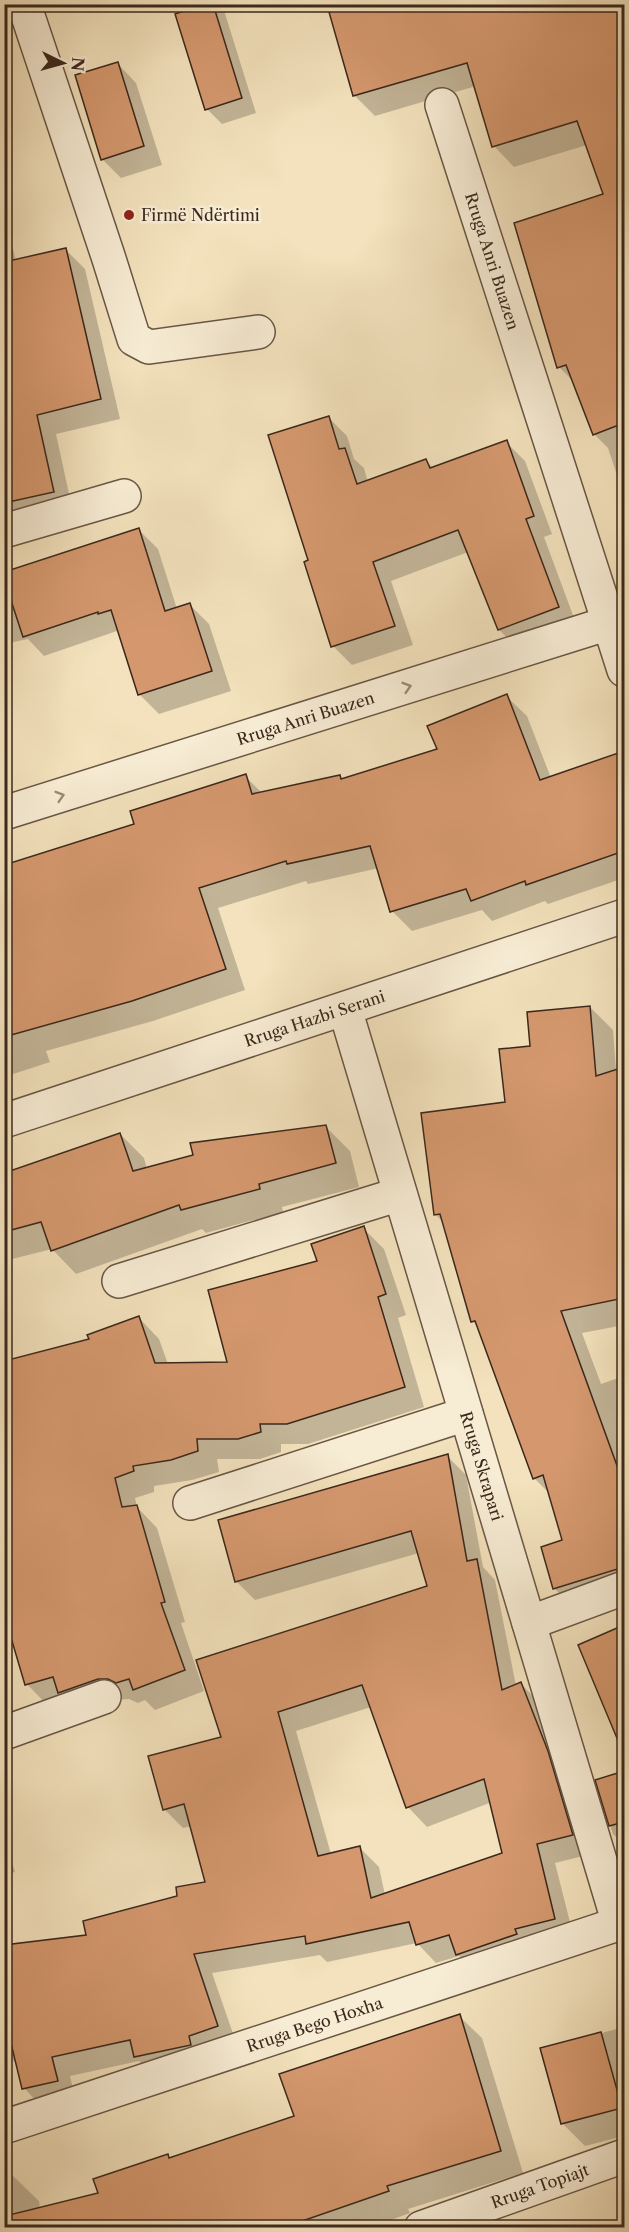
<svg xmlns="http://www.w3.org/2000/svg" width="629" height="2232" font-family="'Libre Caslon Text',serif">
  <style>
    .shadow { fill: #0003; fill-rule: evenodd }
    .building { fill: #d5986e; stroke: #3b281c; stroke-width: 1.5; fill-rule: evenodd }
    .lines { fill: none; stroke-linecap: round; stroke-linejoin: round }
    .minor-casing { stroke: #695644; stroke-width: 36 }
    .minor { stroke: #f7ecd4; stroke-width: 33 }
    .oneway { stroke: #998a78 }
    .poi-dot { fill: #8f2418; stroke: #f7ecd4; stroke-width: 2 }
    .labels { text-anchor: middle; stroke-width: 5; stroke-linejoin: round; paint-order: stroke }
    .poi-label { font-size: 16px; fill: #3b281c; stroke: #f7ecd4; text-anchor: start }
    .street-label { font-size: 16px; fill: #3b281c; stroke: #f7ecd4 }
  </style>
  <rect width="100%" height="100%" fill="#f3e2bd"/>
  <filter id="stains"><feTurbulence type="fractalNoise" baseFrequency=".00333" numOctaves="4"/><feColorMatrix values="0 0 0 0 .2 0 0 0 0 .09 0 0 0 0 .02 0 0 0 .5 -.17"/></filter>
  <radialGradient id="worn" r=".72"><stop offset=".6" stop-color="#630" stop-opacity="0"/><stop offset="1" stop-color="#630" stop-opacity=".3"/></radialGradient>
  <!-- shadow -->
  <g class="shadow">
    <polygon points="177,4 222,4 256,113 222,124 207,109"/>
    <polygon points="360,4 624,4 624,496 608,448 594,434 575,383 559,367 605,195 587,145 514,167 494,146 476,86 375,116 354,95"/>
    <polygon points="118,64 136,83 162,165 121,178 102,159"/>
    <polygon points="4,214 16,261 65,249 85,269 120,419 56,434 73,512 4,527"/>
    <polygon points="328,417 347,436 354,459 364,468 368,482 426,461 434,469 506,442 525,461 552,534 544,537 577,626 518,648 499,630 468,552 391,581 413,645 352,665 333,646 310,561"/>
    <polygon points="139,530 158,549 177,609 190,605 209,624 231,691 159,714 140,695 120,633 117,631 44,656 28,639 4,644 4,574"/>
    <polygon points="506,696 527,716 551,778 624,753 624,878 548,904 545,901 492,921 482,910 412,931 392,911 379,868 308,884 306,881 218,908 245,990 153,1021 46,1051 50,1062 4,1077 4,866 136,825 245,776 263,794 340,777 343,780 439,750"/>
    <polygon points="590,1007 613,1030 616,1071 624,1068 624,1325 582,1333 601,1384 624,1376 624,1597 577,1611 554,1588 564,1541 550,1494 534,1478 480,1329 473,1321 444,1223 435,1214 507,1104 532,1047"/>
    <polygon points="326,1127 350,1151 359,1187 282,1207 283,1212 206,1233 202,1229 76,1274 52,1249 4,1261 4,1184 120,1134 144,1158 147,1169"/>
    <polygon points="363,1228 384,1249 406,1315 398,1318 424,1407 308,1444 281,1444 281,1452 260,1459 217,1459 219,1472 192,1480 154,1486 154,1492 135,1498 137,1507 157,1528 185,1622 181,1623 204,1691 155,1710 145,1700 138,1703 129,1699 47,1705 27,1684 4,1608 4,1351 7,1362 91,1340 139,1318 159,1339 168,1364 229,1363 319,1262"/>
    <path d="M447 1456 466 1475 483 1567 495 1580 516 1686 521 1684 540 1703 591 1854 555 1863 574 1938 477 1974 459 1956 436 1963 417 1943 327 1962 320 1955 212 1973 237 2045 154 2076 139 2061 70 2076 75 2097 42 2107 23 2087 18 2064 4 2054V1946L88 1936 207 1883 192 1826 183 1828 164 1809 222 1738 429 1587 419 1553 255 1600 236 1581ZM371 1707 408 1807 427 1827 492 1802 504 1854 385 1895 379 1867 360 1848 331 1854 296 1731Z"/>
    <polygon points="624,1627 624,1752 580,1646"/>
    <polygon points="624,1772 624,1845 613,1834 597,1781"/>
    <polygon points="4,1837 15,1872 4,1875"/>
    <polygon points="459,2016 482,2038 523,2173 408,2209 410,2213 369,2228 130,2228 168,2156 171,2159 296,2117"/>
    <polygon points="624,2027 624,2136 585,2146 562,2123 542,2049"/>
    <polygon points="13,2176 39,2201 40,2209 85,2228 4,2228 4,2178"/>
  </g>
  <!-- building -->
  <g class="building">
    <polygon points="204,4 213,4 242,98 205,110 175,14"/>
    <polygon points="355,4 624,4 624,423 593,435 566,365 557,368 514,223 603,194 577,121 492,147 467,63 353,96 329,12"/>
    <polygon points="118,62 144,146 101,160 75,75"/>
    <polygon points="66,248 101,399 37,415 54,492 4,503 4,262"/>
    <polygon points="329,416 339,449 345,448 357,484 426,459 430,468 507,440 534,516 526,519 559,607 498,630 458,530 373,562 395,626 331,647 304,562 308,560 268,435"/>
    <polygon points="139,528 165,611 190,603 212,671 138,695 111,610 98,614 98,612 23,637 4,579 4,572"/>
    <polygon points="507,694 540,780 624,751 624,851 526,885 525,881 471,901 466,889 390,912 370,846 287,864 286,861 199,888 226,969 132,1001 4,1037 4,865 134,824 130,811 246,774 252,794 340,775 341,779 437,749 427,726"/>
    <polygon points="590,1006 596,1076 624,1067 624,1298 561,1311 624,1485 624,1567 553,1589 541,1547 562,1540 543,1475 533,1479 475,1321 471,1322 440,1214 434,1215 421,1113 505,1102 499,1049 530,1046 527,1012"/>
    <polygon points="326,1125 336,1163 259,1184 260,1189 181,1210 179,1205 51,1251 41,1222 4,1232 4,1173 120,1133 133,1171 193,1155 190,1143"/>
    <polygon points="364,1226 386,1294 378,1297 405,1387 287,1424 260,1424 261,1432 238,1439 197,1439 198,1451 171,1460 133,1466 134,1471 115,1478 122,1507 137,1505 165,1602 161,1603 185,1670 133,1690 129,1679 116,1683 108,1679 98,1679 58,1693 53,1677 25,1685 4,1614 4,1361 89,1339 87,1335 139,1316 155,1363 227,1362 208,1290 317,1261 311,1244"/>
    <path d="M448 1454 467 1561 477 1559 502 1690 521 1682 548 1751 573 1835 537 1844 555 1919 515 1929 517 1934 456 1955 449 1935 416 1945 409 1922 306 1944 305 1936 194 1954 218 2026 189 2036 191 2045 134 2057 130 2040 52 2057 58 2081 22 2089 10 2039 4 2040V1945L86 1935 83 1921 177 1896 176 1887 205 1882 184 1804 163 1810 148 1756 221 1737 196 1660 427 1586 411 1531 235 1582 218 1520ZM362 1685 406 1808 484 1779 502 1853 371 1898 360 1846 318 1856 278 1712Z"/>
    <polygon points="624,1625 624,1755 578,1645"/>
    <polygon points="624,1771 624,1822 609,1826 595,1780"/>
    <polygon points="460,2014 501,2151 387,2186 389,2191 282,2228 10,2228 9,2215 98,2193 93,2179 168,2154 169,2158 294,2116 279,2074"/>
    <polygon points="601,2032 622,2108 561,2124 540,2048"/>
  </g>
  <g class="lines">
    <!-- minor casing -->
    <g class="minor-casing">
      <g id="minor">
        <polyline points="24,4 109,259 134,339 149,347 258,332"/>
        <path id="s1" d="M442 105 609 623"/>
        <polyline points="4,531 124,496"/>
        <path id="s2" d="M4 813 609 623 624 670"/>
        <path id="s3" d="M345 1009 619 1924"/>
        <path id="s4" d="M4 1121 624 916"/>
        <polyline points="119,1281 400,1194"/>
        <polyline points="190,1503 466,1414"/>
        <polyline points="529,1623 624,1588"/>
        <polyline points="4,1733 104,1697"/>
        <path id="s5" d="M4 2127 624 1922"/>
        <path id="s6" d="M421 2228 624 2156"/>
      </g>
    </g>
    <!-- minor -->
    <use href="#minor" class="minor"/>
  </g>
  <!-- one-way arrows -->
  <defs><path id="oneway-chevron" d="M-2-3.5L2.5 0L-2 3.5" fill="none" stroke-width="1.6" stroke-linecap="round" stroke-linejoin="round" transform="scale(1.5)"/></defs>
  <g class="oneway">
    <use href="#oneway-chevron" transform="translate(407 687) rotate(-17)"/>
    <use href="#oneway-chevron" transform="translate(60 796) rotate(-17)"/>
  </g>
  <!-- markers -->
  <circle class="poi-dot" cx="129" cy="215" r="6"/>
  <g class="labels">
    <!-- poi labels -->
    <g class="poi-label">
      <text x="141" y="221">Firmë Ndërtimi</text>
    </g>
    <!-- street labels -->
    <g class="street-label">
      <text dy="6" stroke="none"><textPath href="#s1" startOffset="164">Rruga Anri Buazen</textPath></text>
      <text dy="6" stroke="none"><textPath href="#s2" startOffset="316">Rruga Anri Buazen</textPath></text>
      <text dy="6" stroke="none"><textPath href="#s4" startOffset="327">Rruga Hazbi Serani</textPath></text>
      <text dy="6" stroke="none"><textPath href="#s3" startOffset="477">Rruga Skrapari</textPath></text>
      <text dy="6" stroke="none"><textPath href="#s5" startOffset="327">Rruga Bego Hoxha</textPath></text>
      <text dy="6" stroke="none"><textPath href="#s6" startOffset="126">Rruga Topiajt</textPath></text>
    </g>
  </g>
  <!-- margin -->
  <rect width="629" height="2232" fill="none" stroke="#f3e2bd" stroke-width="24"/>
  <rect x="6" y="6" width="617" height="2220" fill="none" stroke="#3b281c" stroke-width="3"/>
  <rect x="12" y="12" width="605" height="2208" fill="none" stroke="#3b281c" stroke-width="1.5"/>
  <!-- north arrow -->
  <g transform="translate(63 63) rotate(95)" stroke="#f7ecd4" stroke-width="4.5" paint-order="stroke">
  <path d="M0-4.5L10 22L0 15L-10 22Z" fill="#3b281c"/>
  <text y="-9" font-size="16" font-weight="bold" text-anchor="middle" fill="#3b281c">N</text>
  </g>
  <rect width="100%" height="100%" filter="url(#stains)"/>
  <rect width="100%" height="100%" fill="url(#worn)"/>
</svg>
